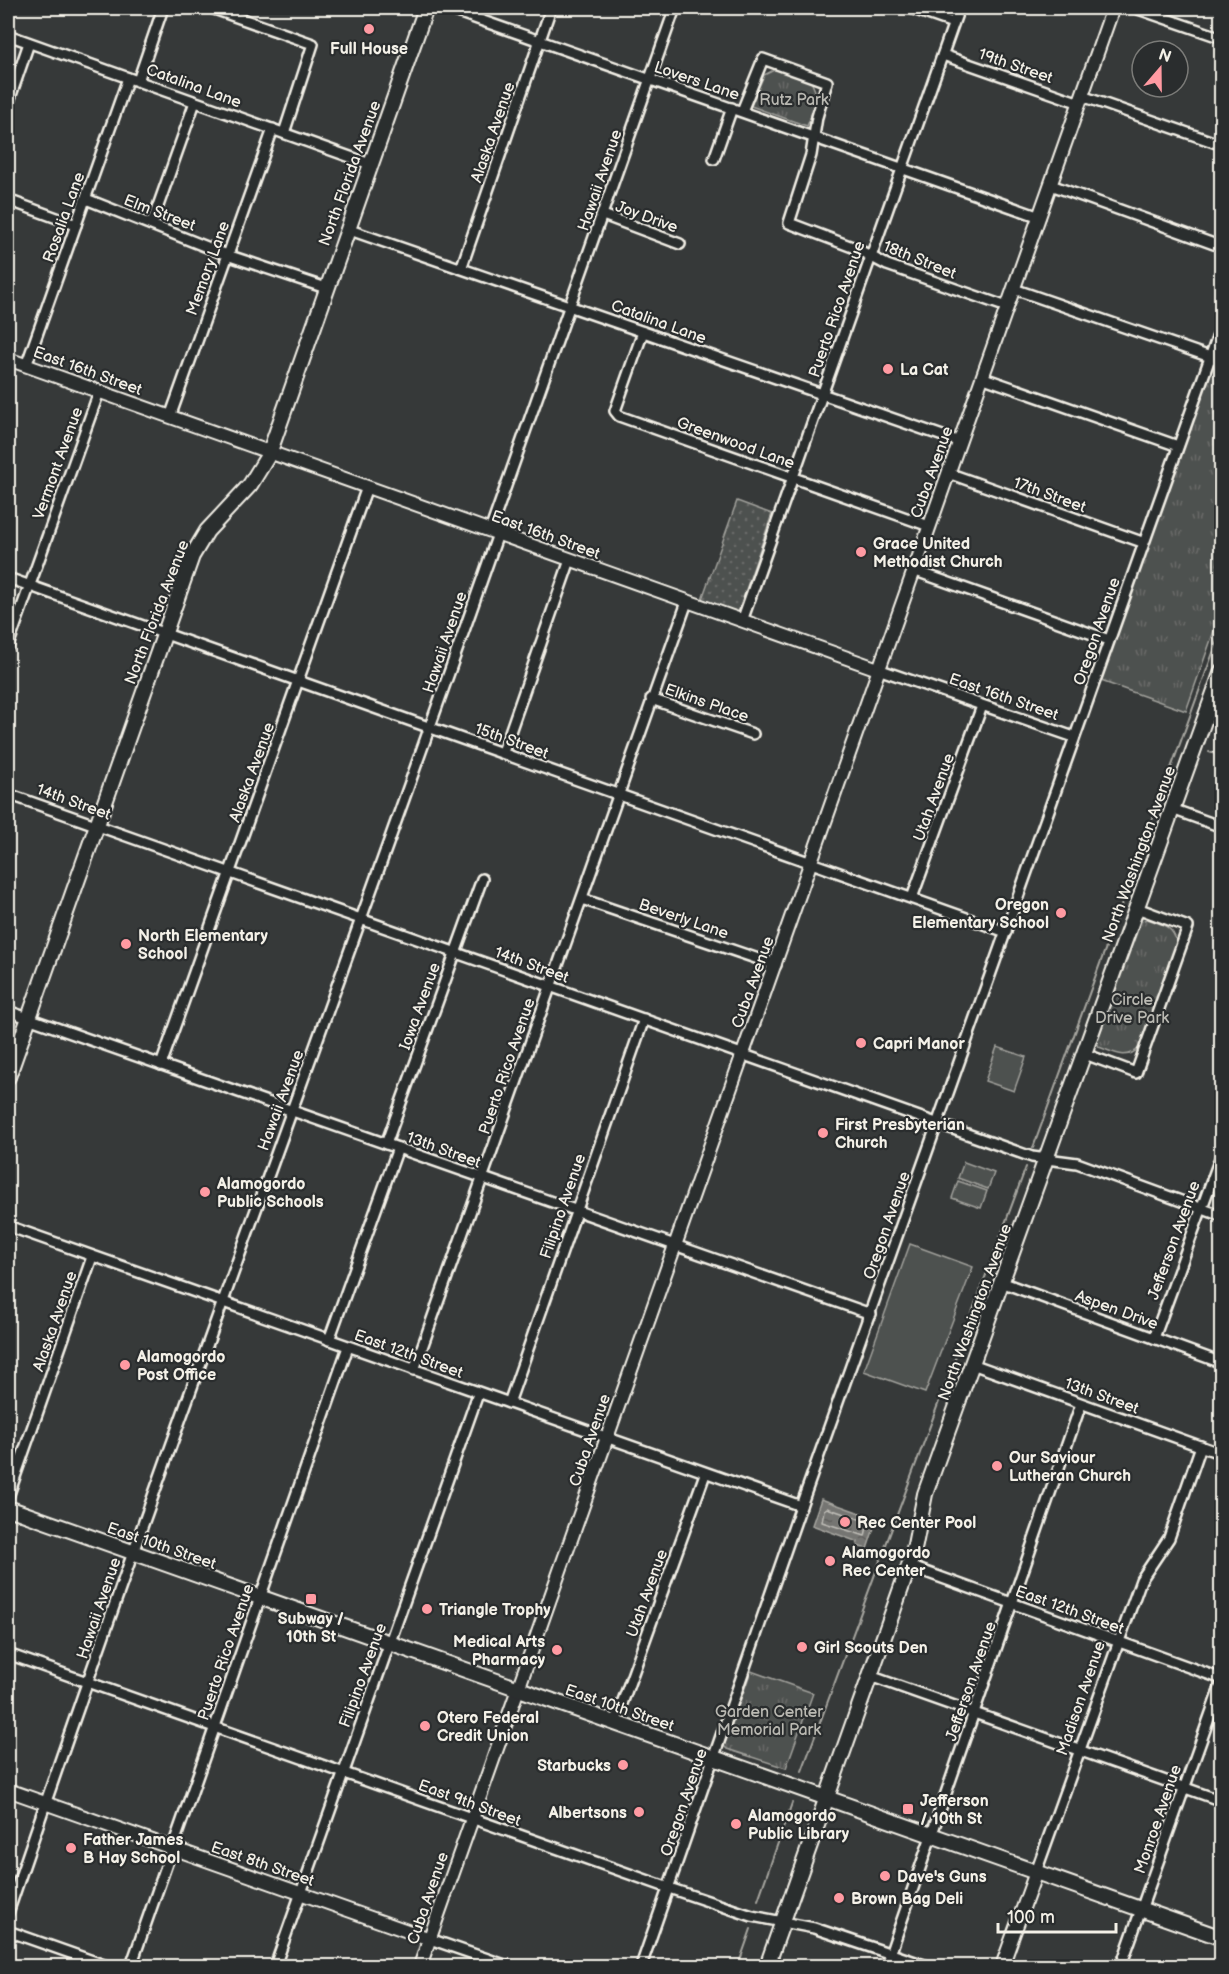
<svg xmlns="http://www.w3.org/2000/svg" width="1229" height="1974" font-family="'Balsamiq Sans',sans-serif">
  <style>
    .grass { fill: #4e514f; stroke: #a1a19c; stroke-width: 1.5 }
    .park { fill: url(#park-tufts); stroke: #a1a19c; stroke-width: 1.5 }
    .garden { fill: url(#garden-dots); stroke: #a1a19c; stroke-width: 1.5 }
    .water { fill: url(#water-ripples); stroke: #a8a7a1; stroke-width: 1.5 }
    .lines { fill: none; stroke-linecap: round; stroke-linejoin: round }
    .shore { stroke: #c1bfb9; stroke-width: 1.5 }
    .stream { stroke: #a8a7a1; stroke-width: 2 }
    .minor-casing { stroke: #f4f1e8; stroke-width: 14 }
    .tertiary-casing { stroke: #f4f1e8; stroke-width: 16 }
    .secondary-casing { stroke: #f4f1e8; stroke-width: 18 }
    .minor { stroke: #2a2d2e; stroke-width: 9 }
    .tertiary { stroke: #2a2d2e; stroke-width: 12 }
    .secondary { stroke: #2a2d2e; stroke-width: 14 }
    .poi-dot { fill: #ff9aa2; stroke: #2a2d2e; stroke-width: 2 }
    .labels { text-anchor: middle; stroke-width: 4.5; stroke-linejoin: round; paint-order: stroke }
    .poi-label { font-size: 16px; font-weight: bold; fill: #f4f1e8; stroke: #2a2d2e; text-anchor: start }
    .street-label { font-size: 16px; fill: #f4f1e8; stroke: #2a2d2e }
    .park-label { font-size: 16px; fill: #bab9b2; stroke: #2a2d2e }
  </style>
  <defs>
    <pattern id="park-tufts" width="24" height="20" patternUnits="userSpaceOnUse" patternTransform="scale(1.5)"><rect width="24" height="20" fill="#4e514f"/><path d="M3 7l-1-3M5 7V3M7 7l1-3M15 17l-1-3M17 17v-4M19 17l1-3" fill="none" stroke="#686a68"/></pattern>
    <pattern id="garden-dots" width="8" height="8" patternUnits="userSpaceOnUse" patternTransform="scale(1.5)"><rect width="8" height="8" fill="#4e514f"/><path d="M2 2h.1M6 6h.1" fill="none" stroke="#686a68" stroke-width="1.8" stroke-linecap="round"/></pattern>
    <pattern id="water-ripples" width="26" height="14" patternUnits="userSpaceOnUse" patternTransform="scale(1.5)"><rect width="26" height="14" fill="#757572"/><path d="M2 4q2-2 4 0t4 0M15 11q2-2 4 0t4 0" fill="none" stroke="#5f5e5c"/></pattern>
  </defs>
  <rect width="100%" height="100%" fill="#363939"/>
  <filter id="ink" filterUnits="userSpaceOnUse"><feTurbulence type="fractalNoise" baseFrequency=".0167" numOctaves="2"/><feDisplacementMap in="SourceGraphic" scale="12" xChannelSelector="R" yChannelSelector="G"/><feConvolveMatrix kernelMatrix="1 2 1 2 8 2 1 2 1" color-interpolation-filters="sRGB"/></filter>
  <g filter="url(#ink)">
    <!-- grass -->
    <g class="grass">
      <polygon points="997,1047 1026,1057 1014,1091 985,1081"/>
      <polygon points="964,1162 994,1173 988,1189 958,1178"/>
      <polygon points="958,1181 987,1191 981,1208 952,1198"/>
      <polygon points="910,1244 973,1267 925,1393 864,1371"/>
    </g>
    <!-- park -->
    <g class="park">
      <polygon points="776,69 811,81 818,98 807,126 751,106 764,75"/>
      <polygon points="1221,342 1221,611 1186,711 1101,681"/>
      <path d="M1147 919C1162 924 1173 926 1177 943L1140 1047C1127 1061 1115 1053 1099 1047L1097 1042 1141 921Z"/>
      <polygon points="751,1671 813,1693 786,1768 727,1749 724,1746"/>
    </g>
    <!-- garden -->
    <polygon class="garden" points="737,501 772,514 738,613 702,599"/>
    <!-- water -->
    <polygon class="water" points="821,1499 877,1519 867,1549 857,1546 858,1542 812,1525"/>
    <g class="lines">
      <!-- shore -->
      <polygon class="shore" points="827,1508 868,1522 865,1536 822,1522 824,1510"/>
      <!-- stream -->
      <g class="stream">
        <polyline points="1209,752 1222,756"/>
        <polyline points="1033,1148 1222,628"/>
        <polyline points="802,1771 1026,1167"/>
        <polyline points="758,1900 792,1803"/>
        <polyline points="738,1966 751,1929"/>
      </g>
      <!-- minor casing -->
      <g class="minor-casing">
        <g id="minor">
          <polyline points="211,8 313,44 284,133"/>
          <polyline points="446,8 1040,217"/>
          <polyline points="910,8 953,23"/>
          <polyline points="1135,8 1222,38"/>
          <polyline points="8,35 370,164"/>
          <polyline points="943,55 1080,103"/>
          <polyline points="138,81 163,8"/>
          <polyline points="1082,96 1222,145"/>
          <polyline points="8,104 29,43"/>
          <polyline points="742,111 763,59 827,82 817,117 811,155 789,223 855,248 887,265 1007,307"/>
          <polyline points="714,159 732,108"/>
          <polyline points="1051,185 1222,247"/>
          <polyline points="86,199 227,255 326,288"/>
          <polyline points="8,200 76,225"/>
          <polyline points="603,215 680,244"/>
          <polyline points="152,223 195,102"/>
          <polyline points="347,229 960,442"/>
          <polyline points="462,266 551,8"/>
          <polyline points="1014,289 1222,361"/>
          <polyline points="643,332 615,411 619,416 929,526"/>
          <polyline points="26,366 128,78"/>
          <polyline points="984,378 1178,446"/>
          <polyline points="170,417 273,129"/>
          <polyline points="948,473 1142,542"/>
          <polyline points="490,531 675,8"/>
          <polyline points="913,570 1109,640"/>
          <polyline points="8,578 1006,932"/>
          <polyline points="742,621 959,8"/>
          <polyline points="8,646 99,392"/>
          <polyline points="878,669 1074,737"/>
          <polyline points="651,699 753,734"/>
          <polyline points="503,752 570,560"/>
          <polyline points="8,794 1032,1157 1077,1163 1222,1216"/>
          <polyline points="1172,809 1222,827"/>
          <polyline points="912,898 982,706"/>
          <polyline points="582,899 776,965"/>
          <polyline points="8,1011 871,1314"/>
          <polyline points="1085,1054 1136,1073 1188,927 1137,908"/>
          <polyline points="161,1065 367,487"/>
          <polyline points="386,1144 482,879"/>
          <polyline points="8,1226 801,1506"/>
          <polyline points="1001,1282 1222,1363"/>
          <polyline points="1154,1338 1222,1153"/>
          <polyline points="329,1340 398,1148"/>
          <polyline points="972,1364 1222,1454"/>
          <polyline points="414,1370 687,602"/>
          <polyline points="509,1403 644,1019"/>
          <polyline points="8,1497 92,1257"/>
          <polyline points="909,1566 1222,1679"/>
          <polyline points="8,1654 669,1888 752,1916 814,1928 927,1966"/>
          <polyline points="870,1676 1222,1801"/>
          <polyline points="615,1723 705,1474"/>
          <polyline points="1036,1872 1141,1580 1169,1538 1201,1446"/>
          <path d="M8 1913C164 1451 337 995 498 534"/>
          <polyline points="8,1931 107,1966"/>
          <polyline points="430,1939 508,1966"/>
          <polyline points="131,1966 348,1347"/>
          <polyline points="275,1966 478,1394"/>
          <polyline points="641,1966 801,1506 1222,324"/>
          <polyline points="886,1966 1081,1404"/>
          <polyline points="1121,1966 1222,1682"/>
        </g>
      </g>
      <!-- tertiary casing -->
      <g class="tertiary-casing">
        <g id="tertiary">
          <polyline points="8,359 878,669"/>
          <polyline points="8,1790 430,1939"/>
          <polyline points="420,1966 1113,8"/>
          <polyline points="1002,1966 1036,1872"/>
        </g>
      </g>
      <!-- secondary casing -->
      <g class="secondary-casing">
        <g id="secondary">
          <polyline points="8,1077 192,556 207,531 250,485 269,454 426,8"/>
          <polyline points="8,1508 1222,1938"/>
          <polyline points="767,1966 909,1566 915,1545 925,1494 1222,671"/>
        </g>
      </g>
      <!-- minor -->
      <use href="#minor" class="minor"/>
      <!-- tertiary -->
      <use href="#tertiary" class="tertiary"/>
      <!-- secondary -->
      <use href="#secondary" class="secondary"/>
    </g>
  </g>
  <!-- markers -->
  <g class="poi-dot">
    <circle cx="369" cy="29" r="6"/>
    <circle cx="888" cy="369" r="6"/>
    <circle cx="861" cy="552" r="6"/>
    <circle cx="1061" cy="913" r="6"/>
    <circle cx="126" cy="944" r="6"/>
    <circle cx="861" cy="1043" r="6"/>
    <circle cx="823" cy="1133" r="6"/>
    <circle cx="205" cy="1192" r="6"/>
    <circle cx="125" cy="1365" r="6"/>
    <circle cx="997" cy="1466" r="6"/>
    <circle cx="845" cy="1522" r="6"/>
    <circle cx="830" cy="1561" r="6"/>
    <rect x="305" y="1593" width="12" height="12" rx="3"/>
    <circle cx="427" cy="1609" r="6"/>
    <circle cx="802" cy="1647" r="6"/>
    <circle cx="557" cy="1650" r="6"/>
    <circle cx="425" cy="1726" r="6"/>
    <circle cx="623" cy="1765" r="6"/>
    <rect x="902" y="1803" width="12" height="12" rx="3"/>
    <circle cx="639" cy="1812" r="6"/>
    <circle cx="736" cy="1824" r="6"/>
    <circle cx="71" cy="1848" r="6"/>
    <circle cx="885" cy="1876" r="6"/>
    <circle cx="839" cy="1898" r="6"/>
  </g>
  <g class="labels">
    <!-- poi labels -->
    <g class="poi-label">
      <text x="369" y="54" text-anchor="middle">Full House</text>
      <text x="900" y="375">La Cat</text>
      <text x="873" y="549">Grace United<tspan x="873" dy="18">Methodist Church</tspan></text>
      <text x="1049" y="910" text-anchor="end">Oregon<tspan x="1049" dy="18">Elementary School</tspan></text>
      <text x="138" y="941">North Elementary<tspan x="138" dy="18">School</tspan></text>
      <text x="873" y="1049">Capri Manor</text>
      <text x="835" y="1130">First Presbyterian<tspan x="835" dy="18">Church</tspan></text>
      <text x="217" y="1189">Alamogordo<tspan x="217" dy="18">Public Schools</tspan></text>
      <text x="137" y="1362">Alamogordo<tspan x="137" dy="18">Post Office</tspan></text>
      <text x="1009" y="1463">Our Saviour<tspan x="1009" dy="18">Lutheran Church</tspan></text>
      <text x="857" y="1528">Rec Center Pool</text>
      <text x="842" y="1558">Alamogordo<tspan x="842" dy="18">Rec Center</tspan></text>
      <text x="439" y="1615">Triangle Trophy</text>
      <text x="311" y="1624" text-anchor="middle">Subway /<tspan x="311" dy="18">10th St</tspan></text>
      <text x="545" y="1647" text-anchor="end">Medical Arts<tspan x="545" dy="18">Pharmacy</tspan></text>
      <text x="814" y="1653">Girl Scouts Den</text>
      <text x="437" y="1723">Otero Federal<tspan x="437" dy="18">Credit Union</tspan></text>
      <text x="611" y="1771" text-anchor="end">Starbucks</text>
      <text x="920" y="1806">Jefferson<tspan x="920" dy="18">/ 10th St</tspan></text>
      <text x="627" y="1818" text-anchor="end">Albertsons</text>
      <text x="748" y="1821">Alamogordo<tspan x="748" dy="18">Public Library</tspan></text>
      <text x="83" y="1845">Father James<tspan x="83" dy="18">B Hay School</tspan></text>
      <text x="897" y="1882">Dave's Guns</text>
      <text x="851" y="1904">Brown Bag Deli</text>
    </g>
    <!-- street labels -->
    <g class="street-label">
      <text transform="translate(1016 65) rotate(19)" y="6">19th Street</text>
      <text transform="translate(697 80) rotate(19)" y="6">Lovers Lane</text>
      <text transform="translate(194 85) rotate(20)" y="6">Catalina Lane</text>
      <text transform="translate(492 132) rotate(-71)" y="6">Alaska Avenue</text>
      <text transform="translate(349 173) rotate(-70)" y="6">North Florida Avenue</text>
      <text transform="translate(599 180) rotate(-71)" y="6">Hawaii Avenue</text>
      <text transform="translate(160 212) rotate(21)" y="6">Elm Street</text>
      <text transform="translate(647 216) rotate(20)" y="6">Joy Drive</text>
      <text transform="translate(63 217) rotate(-70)" y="6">Rosalia Lane</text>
      <text transform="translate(920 259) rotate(22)" y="6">18th Street</text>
      <text transform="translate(207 268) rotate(-70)" y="6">Memory Lane</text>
      <text transform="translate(836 309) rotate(-71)" y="6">Puerto Rico Avenue</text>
      <text transform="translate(659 321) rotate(20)" y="6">Catalina Lane</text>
      <text transform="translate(88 370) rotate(20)" y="6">East 16th Street</text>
      <text transform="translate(736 442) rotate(20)" y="6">Greenwood Lane</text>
      <text transform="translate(57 463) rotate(-70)" y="6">Vermont Avenue</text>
      <text transform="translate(931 472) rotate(-70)" y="6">Cuba Avenue</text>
      <text transform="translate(1050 494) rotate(20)" y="6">17th Street</text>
      <text transform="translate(546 534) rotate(20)" y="6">East 16th Street</text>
      <text transform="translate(156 612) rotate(-69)" y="6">North Florida Avenue</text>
      <text transform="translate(1096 631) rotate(-71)" y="6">Oregon Avenue</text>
      <text transform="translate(444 642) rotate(-71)" y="6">Hawaii Avenue</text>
      <text transform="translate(1004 696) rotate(19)" y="6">East 16th Street</text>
      <text transform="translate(707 702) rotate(19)" y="6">Elkins Place</text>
      <text transform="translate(512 740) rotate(20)" y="6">15th Street</text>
      <text transform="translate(251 772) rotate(-70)" y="6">Alaska Avenue</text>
      <text transform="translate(933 797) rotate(-70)" y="6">Utah Avenue</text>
      <text transform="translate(74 801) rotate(20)" y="6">14th Street</text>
      <text transform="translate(1138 854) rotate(-70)" y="6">North Washington Avenue</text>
      <text transform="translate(684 918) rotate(19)" y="6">Beverly Lane</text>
      <text transform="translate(532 964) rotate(20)" y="6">14th Street</text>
      <text transform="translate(752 982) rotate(-70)" y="6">Cuba Avenue</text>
      <text transform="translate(419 1006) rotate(-70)" y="6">Iowa Avenue</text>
      <text transform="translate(506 1066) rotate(-71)" y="6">Puerto Rico Avenue</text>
      <text transform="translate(280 1100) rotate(-70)" y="6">Hawaii Avenue</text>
      <text transform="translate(444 1149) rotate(20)" y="6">13th Street</text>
      <text transform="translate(562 1206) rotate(-71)" y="6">Filipino Avenue</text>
      <text transform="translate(886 1225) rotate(-71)" y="6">Oregon Avenue</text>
      <text transform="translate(1173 1240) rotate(-70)" y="6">Jefferson Avenue</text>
      <text transform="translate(1117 1309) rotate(20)" y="6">Aspen Drive</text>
      <text transform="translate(974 1312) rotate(-70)" y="6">North Washington Avenue</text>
      <text transform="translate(54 1321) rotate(-71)" y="6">Alaska Avenue</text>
      <text transform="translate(409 1353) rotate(20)" y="6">East 12th Street</text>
      <text transform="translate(1102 1395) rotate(20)" y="6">13th Street</text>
      <text transform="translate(589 1440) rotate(-71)" y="6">Cuba Avenue</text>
      <text transform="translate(162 1545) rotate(19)" y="6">East 10th Street</text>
      <text transform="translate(646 1593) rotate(-70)" y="6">Utah Avenue</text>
      <text transform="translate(98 1608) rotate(-71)" y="6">Hawaii Avenue</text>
      <text transform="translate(1070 1609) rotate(20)" y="6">East 12th Street</text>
      <text transform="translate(225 1652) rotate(-71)" y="6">Puerto Rico Avenue</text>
      <text transform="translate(362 1675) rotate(-70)" y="6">Filipino Avenue</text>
      <text transform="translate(970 1681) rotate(-71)" y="6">Jefferson Avenue</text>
      <text transform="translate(1080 1698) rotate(-71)" y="6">Madison Avenue</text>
      <text transform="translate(620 1707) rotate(19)" y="6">East 10th Street</text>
      <text transform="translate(470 1802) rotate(20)" y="6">East 9th Street</text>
      <text transform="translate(683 1802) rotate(-71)" y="6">Oregon Avenue</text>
      <text transform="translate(1157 1819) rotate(-71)" y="6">Monroe Avenue</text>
      <text transform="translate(263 1863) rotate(19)" y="6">East 8th Street</text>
      <text transform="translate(427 1898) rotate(-71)" y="6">Cuba Avenue</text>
    </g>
    <!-- park labels -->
    <g class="park-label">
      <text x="794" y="105">Rutz Park</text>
      <text x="1132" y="1005">Circle<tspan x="1132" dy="18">Drive Park</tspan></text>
      <text x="769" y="1717">Garden Center<tspan x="769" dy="18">Memorial Park</tspan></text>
    </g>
  </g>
  <!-- margin -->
  <rect width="1229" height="1974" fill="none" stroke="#2a2d2e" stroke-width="30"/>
  <rect x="15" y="15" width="1199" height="1944" fill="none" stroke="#f4f1e8" stroke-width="2" filter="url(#ink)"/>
  <!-- north arrow -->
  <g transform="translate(1160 69) rotate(20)"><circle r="28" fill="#2a2d2e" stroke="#7b7b78" stroke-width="1.5"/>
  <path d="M0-4.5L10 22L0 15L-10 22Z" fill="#ff9aa2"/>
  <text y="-9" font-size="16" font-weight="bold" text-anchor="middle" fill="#f4f1e8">N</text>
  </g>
  <!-- scale -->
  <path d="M998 1923v9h118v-9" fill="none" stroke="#f4f1e8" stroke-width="3"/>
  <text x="1007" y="1923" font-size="18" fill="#f4f1e8" stroke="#2a2d2e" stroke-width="4.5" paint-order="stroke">100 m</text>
</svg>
